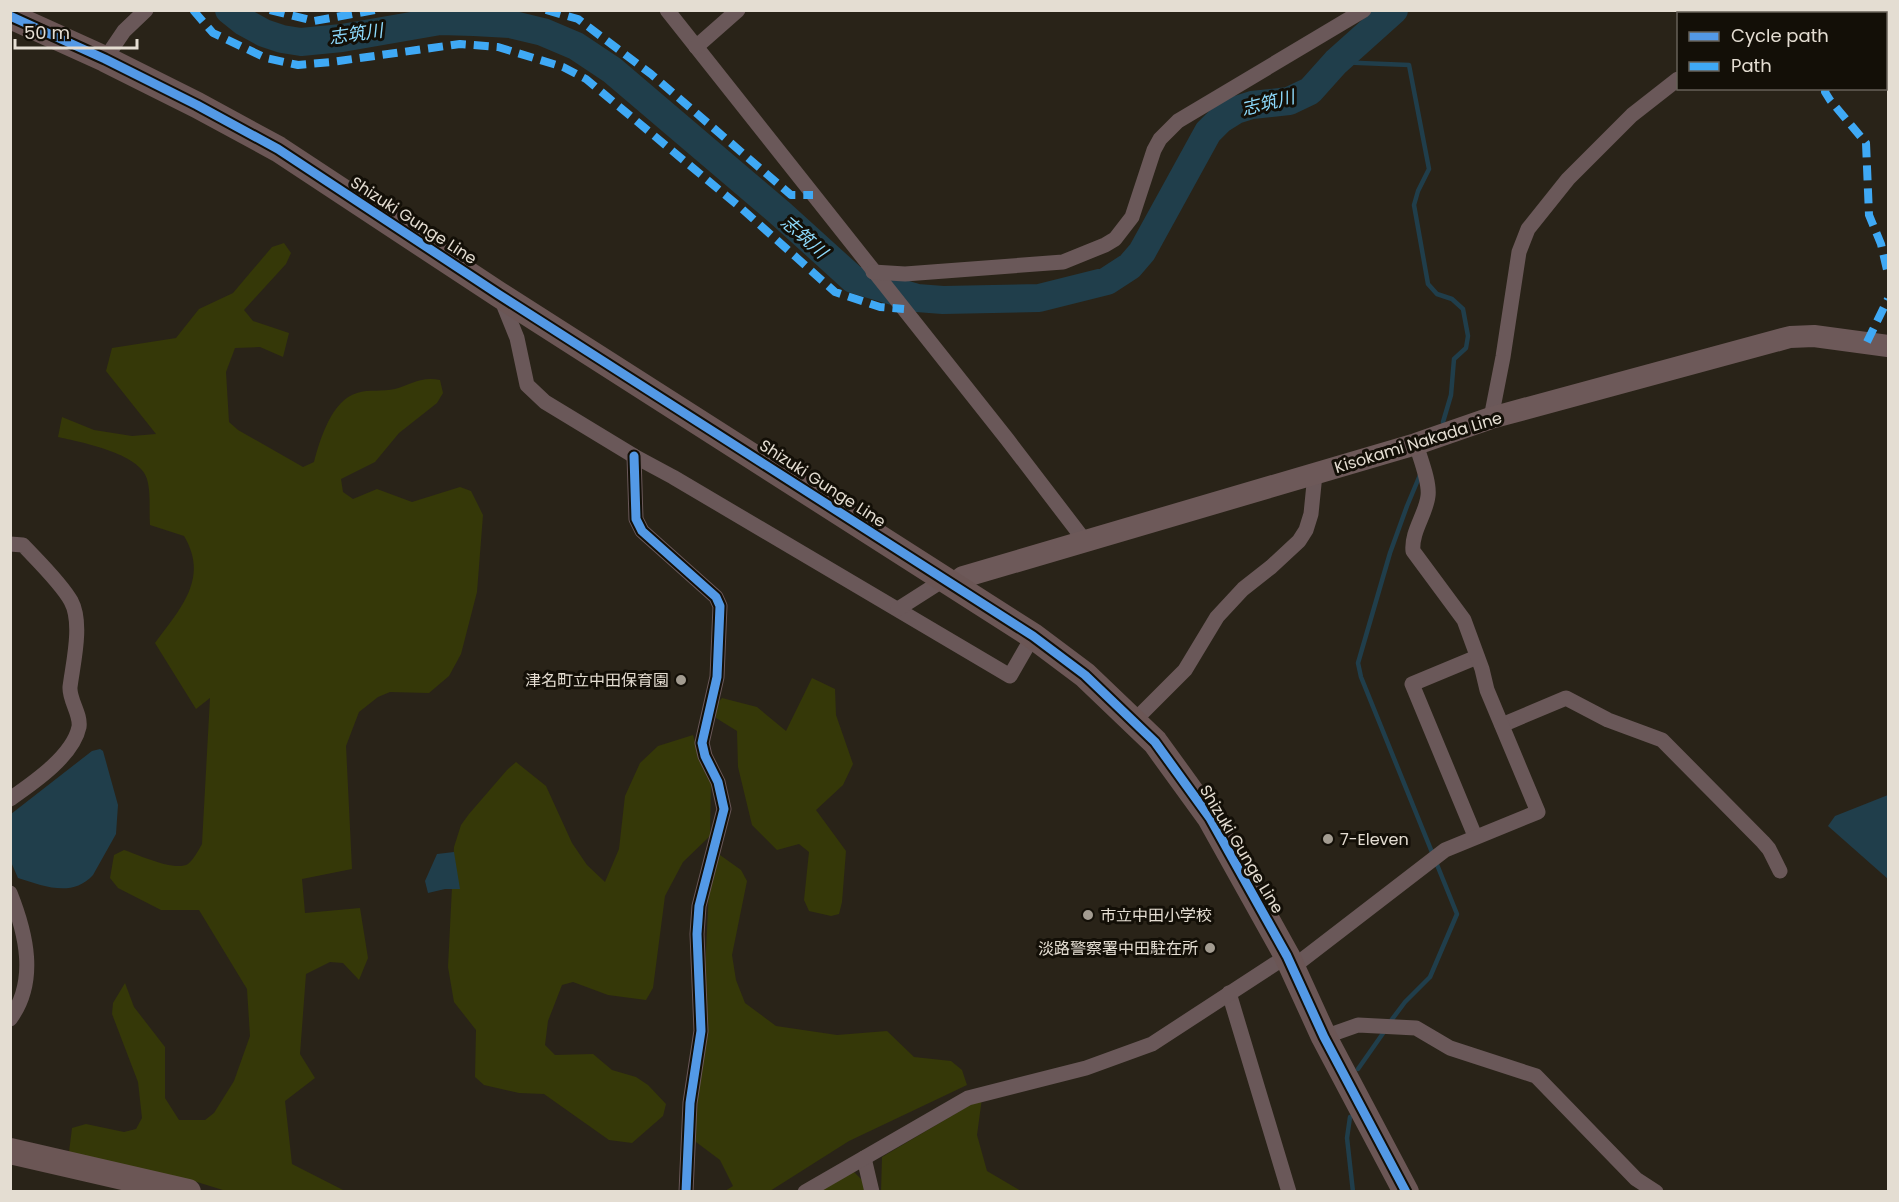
<svg xmlns="http://www.w3.org/2000/svg" width="1899" height="1202" font-family="Poppins,'Noto Sans JP',sans-serif">
  <style>
    .green { fill: #353808 }
    .water { fill: #203e4b }
    .lines { fill: none; stroke-linecap: round; stroke-linejoin: round }
    .stream { stroke: #203e4b; stroke-width: 4.5 }
    .river { stroke: #203e4b; stroke-width: 28 }
    .minor { stroke: #6a5859; stroke-width: 15 }
    .secondary { stroke: #6d5959; stroke-width: 22 }
    .primary { stroke: #6b5655; stroke-width: 26 }
    .quiet { stroke: #3fa9f5; stroke-width: 8; stroke-dasharray: 15 8; stroke-linecap: butt }
    .cycleway-casing { stroke: #130f07; stroke-width: 13 }
    .cycleway { stroke: #5399e6; stroke-width: 9 }
    .poi-dot { fill: #a39c91; stroke: #130f07; stroke-width: 2 }
    .labels { text-anchor: middle; stroke-width: 6; stroke-linejoin: round; paint-order: stroke }
    .street-label { font-size: 16px; fill: #e4ddd2; stroke: #130f07 }
    .poi-label { font-size: 16px; fill: #e4ddd2; stroke: #130f07; text-anchor: end }
    .water-label { font-size: 18px; font-style: italic; fill: #8edbfd; stroke: #130f07 }
  </style>
  <rect width="100%" height="100%" fill="#292318"/>
  <!-- green -->
  <g class="green">
    <path d="M284 243 291 253 286 264 244 310 253 321 289 333 283 357 260 347 235 348 226 372 229 422 238 430 303 467 314 462C320 439 332 400 357 393 369 389 383 392 395 389 412 384 422 376 440 380L443 393 437 403 399 433 375 462 341 479 343 492 353 499 377 489 412 502 460 487 471 491 483 515 477 592 461 654 449 676 429 693 390 692 378 697 359 712 346 746 352 869 302 879 305 913 360 908 368 958 359 980 343 963 330 962 306 974 300 1054 315 1078 285 1101 292 1164 345 1191H226L197 1182 69 1152 72 1128 86 1124 124 1132 136 1129 142 1118 138 1082 112 1014 113 1003 125 983 134 1007 165 1047V1098L179 1120H205L214 1113 234 1081 250 1036 247 989 199 910H161L118 888 110 878 114 855 124 850C139 855 175 872 188 864 194 859 198 851 202 844L210 698 196 709 155 643C179 610 210 579 184 536L150 525C149 511 151 493 147 479 140 453 80 442 58 437L62 417 94 430 132 436 156 434 106 371 112 348 176 338 199 309 233 293 272 247Z"/>
    <polygon points="812,678 835,689 836,715 853,764 843,785 816,810 846,851 842,902 839,914 831,916 809,911 804,900 809,852 799,844 777,850 752,825 738,767 737,731 716,718 714,707 722,698 757,707 786,731"/>
    <polygon points="693,735 700,759 711,783 710,836 683,862 665,896 653,988 646,1000 608,995 573,982 562,985 548,1021 545,1045 555,1055 593,1054 612,1070 636,1077 648,1085 666,1104 663,1116 632,1143 609,1140 544,1094 519,1093 484,1085 475,1077 476,1030 454,1002 448,967 454,847 461,825 469,814 507,770 516,762 546,786 572,843 587,865 605,882 619,849 625,796 640,763 658,746"/>
    <polygon points="720,855 741,870 747,881 732,955 736,980 745,1003 776,1026 837,1035 887,1031 914,1057 951,1061 962,1070 967,1085 849,1141 770,1191 725,1191 733,1186 720,1160 692,1139 703,1013 709,888"/>
    <polygon points="982,1098 977,1135 987,1171 1021,1191 881,1192 882,1157"/>
    <polygon points="853,1171 862,1180 866,1192 818,1192"/>
  </g>
  <!-- water -->
  <g class="water">
    <path d="M100 749 103 751 118 805 116 834 93 875C72 898 44 886 18 878L11 862V814L92 751Z"/>
    <polygon points="1888,795 1888,879 1828,826 1835,816"/>
    <polygon points="454,852 460,889 445,889 428,893 425,881 437,854"/>
  </g>
  <g class="lines">
    <!-- stream -->
    <g class="stream">
      <polyline points="1336,62 1409,65 1429,169 1418,191 1414,205 1428,284 1437,294 1452,299 1463,309 1468,336 1466,348 1454,359 1451,395 1443,422"/>
      <polyline points="1390,1022 1405,1002 1430,977 1457,914 1361,677 1358,663 1390,553 1407,506 1420,475"/>
      <polyline points="1358,1069 1386,1029"/>
      <polyline points="1350,1117 1347,1138 1353,1192"/>
    </g>
    <!-- river -->
    <polyline class="river" points="229,10 244,22 264,33 282,39 301,42 342,38 440,21 474,22 510,24 543,32 576,46 612,70 780,213 853,279 917,298 943,300 1039,298 1107,281 1130,266 1142,252 1208,132 1220,120 1236,110 1252,105 1289,101 1310,91 1336,62 1394,10"/>
    <!-- minor -->
    <g class="minor">
      <polyline points="667,10 1007,439 1085,541"/>
      <polyline points="1792,14 1797,10"/>
      <polyline points="696,47 738,10"/>
      <polyline points="1886,52 1888,53"/>
      <polyline points="105,59 124,31 146,10"/>
      <polyline points="873,272 905,274 1063,262 1105,245 1115,239 1132,217 1154,150 1160,139 1178,121 1364,10"/>
      <polyline points="500,296 517,338 527,385 545,402 634,456 673,477 1010,676 1033,636"/>
      <polyline points="1491,418 1503,357 1519,252 1528,229 1568,179 1632,115 1678,79"/>
      <polyline points="634,456 636,519 642,531 716,597 720,606 717,677 702,743 705,756 718,782 724,809 699,906 697,934 701,1031 690,1103 686,1192"/>
      <path d="M10 544 23 545C37 560 61 583 71 601 83 623 73 663 70 687 69 700 81 714 79 727 73 756 33 783 10 799"/>
      <polyline points="898,609 945,579"/>
      <polyline points="1134,721 1185,670 1217,617 1243,589 1271,567 1299,541 1306,530 1311,514 1315,474"/>
      <polyline points="1502,725 1566,698 1608,720 1662,740 1763,842 1769,849 1780,871"/>
      <polyline points="1475,836 1412,684 1477,657"/>
      <path d="M10 893C26 933 38 981 10 1019"/>
      <path d="M1293 967 1445 850 1538 812 1487 690 1482 669 1464 620 1413 551C1411 532 1426 514 1428 496 1430 482 1420 458 1416 444"/>
      <polyline points="1229,993 1289,1192"/>
      <polyline points="1324,1037 1358,1025 1416,1028 1450,1048 1536,1076 1636,1179 1656,1192"/>
      <polyline points="864,1158 872,1192"/>
      <polyline points="805,1192 968,1098 1086,1068 1152,1044 1287,956"/>
    </g>
    <!-- secondary -->
    <polyline class="secondary" points="954,584 963,577 1416,444 1491,418 1790,337 1814,336 1888,346"/>
    <!-- primary -->
    <g class="primary">
      <polyline points="10,16 105,59 197,105 278,149 498,294 1033,636 1085,675 1155,742 1210,818 1287,956 1324,1037 1406,1192"/>
      <polyline points="10,1151 188,1192"/>
    </g>
    <!-- quiet -->
    <g class="quiet">
      <polyline points="193,10 213,33 266,58 298,65 331,62 460,44 498,47 563,67 586,79 741,208 835,292 880,307 904,309"/>
      <polyline points="270,10 314,21 375,10"/>
      <polyline points="546,10 578,19 651,74 791,195 813,195"/>
      <polyline points="1826,88 1825,92 1830,100 1866,143 1869,215 1881,244 1888,274"/>
      <polyline points="1867,342 1888,299"/>
    </g>
    <!-- cycleway casing -->
    <g class="cycleway-casing">
      <g id="cycleway">
        <polyline points="10,16 105,59 197,105 278,149 498,294 1033,636 1085,675 1155,742 1210,818 1287,956 1324,1037 1406,1192"/>
        <polyline points="634,456 636,519 642,531 716,597 720,606 717,677 702,743 705,756 718,782 724,809 699,906 697,934 701,1031 690,1103 686,1192"/>
      </g>
    </g>
    <!-- cycleway -->
    <use href="#cycleway" class="cycleway"/>
  </g>
  <!-- markers -->
  <g class="poi-dot">
    <circle cx="681" cy="680" r="6"/>
    <circle cx="1328" cy="839" r="6"/>
    <circle cx="1088" cy="915" r="6"/>
    <circle cx="1210" cy="948" r="6"/>
  </g>
  <g class="labels">
    <!-- street labels -->
    <g class="street-label">
      <text transform="translate(414 220) rotate(33)" y="6">Shizuki Gunge Line</text>
      <text transform="translate(1418 442) rotate(-17)" y="6">Kisokami Nakada Line</text>
      <text transform="translate(823 483) rotate(33)" y="6">Shizuki Gunge Line</text>
      <text transform="translate(1242 849) rotate(59)" y="6">Shizuki Gunge Line</text>
    </g>
    <!-- poi labels -->
    <g class="poi-label">
      <text x="669" y="686">津名町立中田保育園</text>
      <text x="1340" y="845" text-anchor="start">7-Eleven</text>
      <text x="1100" y="921" text-anchor="start">市立中田小学校</text>
      <text x="1198" y="954">淡路警察署中田駐在所</text>
    </g>
    <!-- water labels -->
    <g class="water-label">
      <text transform="translate(356 34) rotate(-8)" y="6">志筑川</text>
      <text transform="translate(1268 103) rotate(-14)" y="6">志筑川</text>
      <text transform="translate(804 237) rotate(41)" y="6">志筑川</text>
    </g>
  </g>
  <!-- border -->
  <rect width="1899" height="1202" fill="none" stroke="#e4ddd2" stroke-width="24"/>
  <!-- legend -->
  <rect x="1677" y="12" width="210" height="78" fill="#130f07" stroke="#676158" stroke-width="1.5"/>
  <rect x="1689" y="32" width="30" height="9" fill="#5399e6" stroke="#676158" stroke-width="1.5"/>
  <text x="1731" y="42" font-size="18" fill="#e4ddd2">Cycle path</text>
  <rect x="1689" y="62" width="30" height="9" fill="#3fa9f5" stroke="#676158" stroke-width="1.5"/>
  <text x="1731" y="72" font-size="18" fill="#e4ddd2">Path</text>
  <!-- scale -->
  <path d="M15 39v9h122v-9" fill="none" stroke="#e4ddd2" stroke-width="3"/>
  <text x="24" y="39" font-size="18" fill="#e4ddd2" stroke="#130f07" stroke-width="4.5" paint-order="stroke">50 m</text>
</svg>
